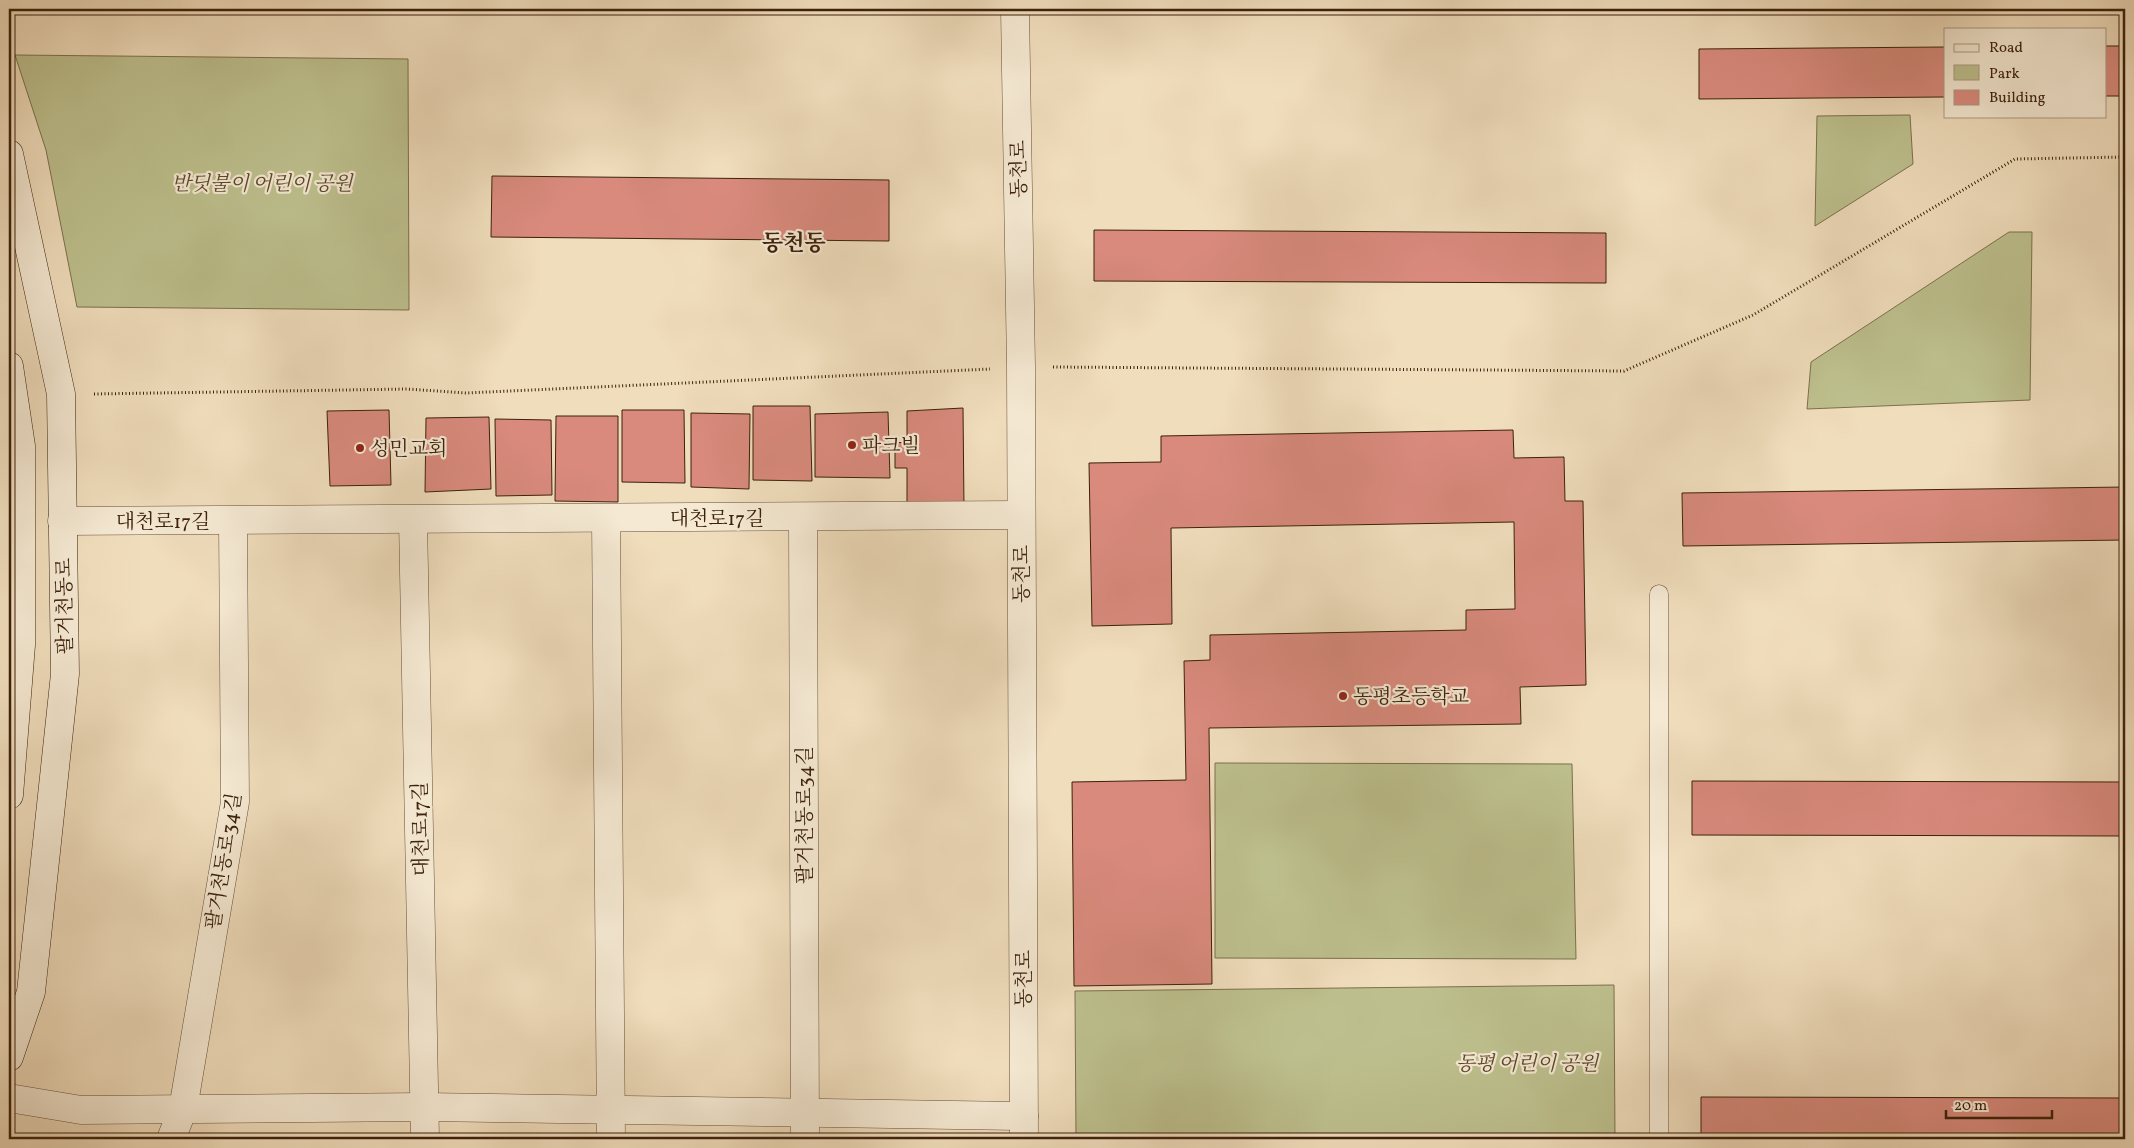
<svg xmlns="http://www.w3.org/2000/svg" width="2134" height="1148" font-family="Vollkorn,'Noto Serif KR',serif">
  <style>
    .green { fill: #bdc08e; stroke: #7c704d }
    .building { fill: #d98a7d; stroke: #3c210c }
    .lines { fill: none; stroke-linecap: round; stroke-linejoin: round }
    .service-casing { stroke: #695038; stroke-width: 19 }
    .minor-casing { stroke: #695038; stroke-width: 29 }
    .tertiary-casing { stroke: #695038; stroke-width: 29 }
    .secondary-casing { stroke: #3c210c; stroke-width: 29 }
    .path { stroke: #3c210c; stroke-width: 3; stroke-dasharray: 1 2.5; stroke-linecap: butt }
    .service { stroke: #f5e9d3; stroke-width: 18 }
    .minor { stroke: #f5e9d3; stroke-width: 28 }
    .tertiary { stroke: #f5e9d3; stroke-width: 28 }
    .secondary { stroke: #f5e9d3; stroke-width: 28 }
    .poi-dot { fill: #8f2418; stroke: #f5e9d3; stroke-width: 2 }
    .labels { text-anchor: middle; stroke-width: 4.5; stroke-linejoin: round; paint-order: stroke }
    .street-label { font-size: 20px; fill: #3c210c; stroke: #f5e9d3 }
    .park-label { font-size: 20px; font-style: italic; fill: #5c492c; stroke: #f5e9d3 }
    .poi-label { font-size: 20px; fill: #3c210c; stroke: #f5e9d3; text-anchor: start }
    .quarter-label { font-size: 22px; font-weight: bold; fill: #3c210c; stroke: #f5e9d3 }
  </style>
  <rect width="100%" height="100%" fill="#f0ddbc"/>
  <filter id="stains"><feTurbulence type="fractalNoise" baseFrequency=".004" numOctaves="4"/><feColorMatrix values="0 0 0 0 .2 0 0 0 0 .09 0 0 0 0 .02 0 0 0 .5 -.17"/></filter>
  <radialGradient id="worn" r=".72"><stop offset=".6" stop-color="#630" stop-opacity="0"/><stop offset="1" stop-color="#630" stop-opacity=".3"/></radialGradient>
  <!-- green -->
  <g class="green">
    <polygon points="15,55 408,59 409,310 77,307 46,150"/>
    <polygon points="1910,115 1913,164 1815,226 1817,116"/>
    <polygon points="2009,232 2032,232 2030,400 1807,409 1811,362"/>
    <polygon points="1215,763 1572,764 1576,959 1215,958"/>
    <polygon points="1614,985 1615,1139 1076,1139 1075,991"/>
  </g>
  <!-- building -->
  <g class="building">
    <rect x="2105" y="46" width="20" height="50"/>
    <polygon points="1945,47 1945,97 1699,99 1699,49"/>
    <polygon points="492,176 889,180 889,241 491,237"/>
    <polygon points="1094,230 1606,233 1606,283 1094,281"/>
    <polygon points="753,406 810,406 812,481 753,480"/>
    <polygon points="963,408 964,509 907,509 907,468 895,468 895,443 907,442 907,411"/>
    <polygon points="389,410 391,485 330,486 327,411"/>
    <polygon points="622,410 684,410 685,483 622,482"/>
    <polygon points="888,412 890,478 815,477 815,414"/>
    <polygon points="691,413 750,414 749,489 691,487"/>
    <polygon points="556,416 618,416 618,502 555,501"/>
    <polygon points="489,417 491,489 425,492 426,418"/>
    <polygon points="495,419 551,420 552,495 496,496"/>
    <polygon points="1513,430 1514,458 1564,457 1565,501 1583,501 1586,685 1520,687 1521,724 1209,728 1212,984 1074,986 1072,782 1186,780 1184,661 1210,660 1210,635 1466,630 1466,610 1515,609 1514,522 1171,528 1172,624 1092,626 1089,463 1161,462 1161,436"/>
    <polygon points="2125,487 2125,540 1683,546 1682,493"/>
    <polygon points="1692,781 2125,782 2125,836 1692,835"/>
    <polygon points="1701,1097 2125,1098 2125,1139 1701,1139"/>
  </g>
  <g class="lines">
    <!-- service casing -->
    <g class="service-casing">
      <polyline id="service" points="1659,1139 1659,594"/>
    </g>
    <!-- minor casing -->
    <g class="minor-casing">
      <g id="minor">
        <polyline points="803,518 805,1139"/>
        <polyline points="606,519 611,1139"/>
        <polyline points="413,520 425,1139"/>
        <polyline points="62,521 1021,515"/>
        <polyline points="9,1098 81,1110 425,1107 1024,1116"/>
        <polyline points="171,1139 183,1109 235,802 233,521"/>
      </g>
    </g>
    <!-- tertiary casing -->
    <g class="tertiary-casing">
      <polyline id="tertiary" points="1015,9 1021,367 1024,1139"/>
    </g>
    <!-- secondary casing -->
    <g class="secondary-casing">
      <g id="secondary">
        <polyline points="9,154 61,394 65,674 31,992 9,1057"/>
        <polyline points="9,366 21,446 21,645 9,795"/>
      </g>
    </g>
    <!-- path -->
    <g class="path">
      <polyline points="1053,367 1624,371 1753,315 2015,159 2125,157"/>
      <polyline points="94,394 407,389 466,393 990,369"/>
    </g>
    <!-- service -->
    <use href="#service" class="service"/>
    <!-- minor -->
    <use href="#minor" class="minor"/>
    <!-- tertiary -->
    <use href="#tertiary" class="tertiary"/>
    <!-- secondary -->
    <use href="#secondary" class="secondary"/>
  </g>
  <!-- markers -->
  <g class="poi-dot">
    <circle cx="852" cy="445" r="5"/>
    <circle cx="360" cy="448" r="5"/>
    <circle cx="1343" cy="696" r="5"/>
  </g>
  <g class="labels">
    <!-- street labels -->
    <g class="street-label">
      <text transform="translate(1018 169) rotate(-91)" y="7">동천로</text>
      <text x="717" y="525">대천로17길</text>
      <text x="163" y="528">대천로17길</text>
      <text transform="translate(1021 574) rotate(-90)" y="7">동천로</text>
      <text transform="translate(64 606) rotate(-91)" y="7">팔거천동로</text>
      <text transform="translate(804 815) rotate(-90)" y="7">팔거천동로34길</text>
      <text transform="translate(420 829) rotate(-91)" y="7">대천로17길</text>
      <text transform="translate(223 861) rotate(-81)" y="7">팔거천동로34길</text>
      <text transform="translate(1023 979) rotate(-90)" y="7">동천로</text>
    </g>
    <!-- park labels -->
    <g class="park-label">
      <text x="262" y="190">반딧불이 어린이 공원</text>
      <text x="1527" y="1070">동평 어린이 공원</text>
    </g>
    <!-- poi labels -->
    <g class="poi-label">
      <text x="862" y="452">파크빌</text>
      <text x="370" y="455">성민교회</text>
      <text x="1353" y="703">동평초등학교</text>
    </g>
    <!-- quarter labels -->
    <g class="quarter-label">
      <text x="794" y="250">동천동</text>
    </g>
  </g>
  <!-- margin -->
  <rect width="2134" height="1148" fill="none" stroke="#f0ddbc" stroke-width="30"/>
  <rect x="10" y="10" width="2114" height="1128" fill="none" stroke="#3c210c" stroke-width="2.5"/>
  <rect x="15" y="15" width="2104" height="1118" fill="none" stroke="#3c210c"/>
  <!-- legend -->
  <rect x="1944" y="28" width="162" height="90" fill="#f5e9d3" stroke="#ab9983"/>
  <rect x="1954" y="44" width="25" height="8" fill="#f5e9d3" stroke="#ab9983"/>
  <text x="1989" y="52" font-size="15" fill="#3c210c">Road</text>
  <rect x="1954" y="65" width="25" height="15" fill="#bdc08e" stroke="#ab9983"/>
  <text x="1989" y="78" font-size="15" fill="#3c210c">Park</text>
  <rect x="1954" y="90" width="25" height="15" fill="#d98a7d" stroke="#ab9983"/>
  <text x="1989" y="102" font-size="15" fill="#3c210c">Building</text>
  <!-- scale -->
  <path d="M1946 1110v8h106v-8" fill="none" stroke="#3c210c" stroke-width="2.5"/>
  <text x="1954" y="1110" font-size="15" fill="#3c210c" stroke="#f5e9d3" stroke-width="4" paint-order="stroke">20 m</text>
  <rect width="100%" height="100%" filter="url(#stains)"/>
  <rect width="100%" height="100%" fill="url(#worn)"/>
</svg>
